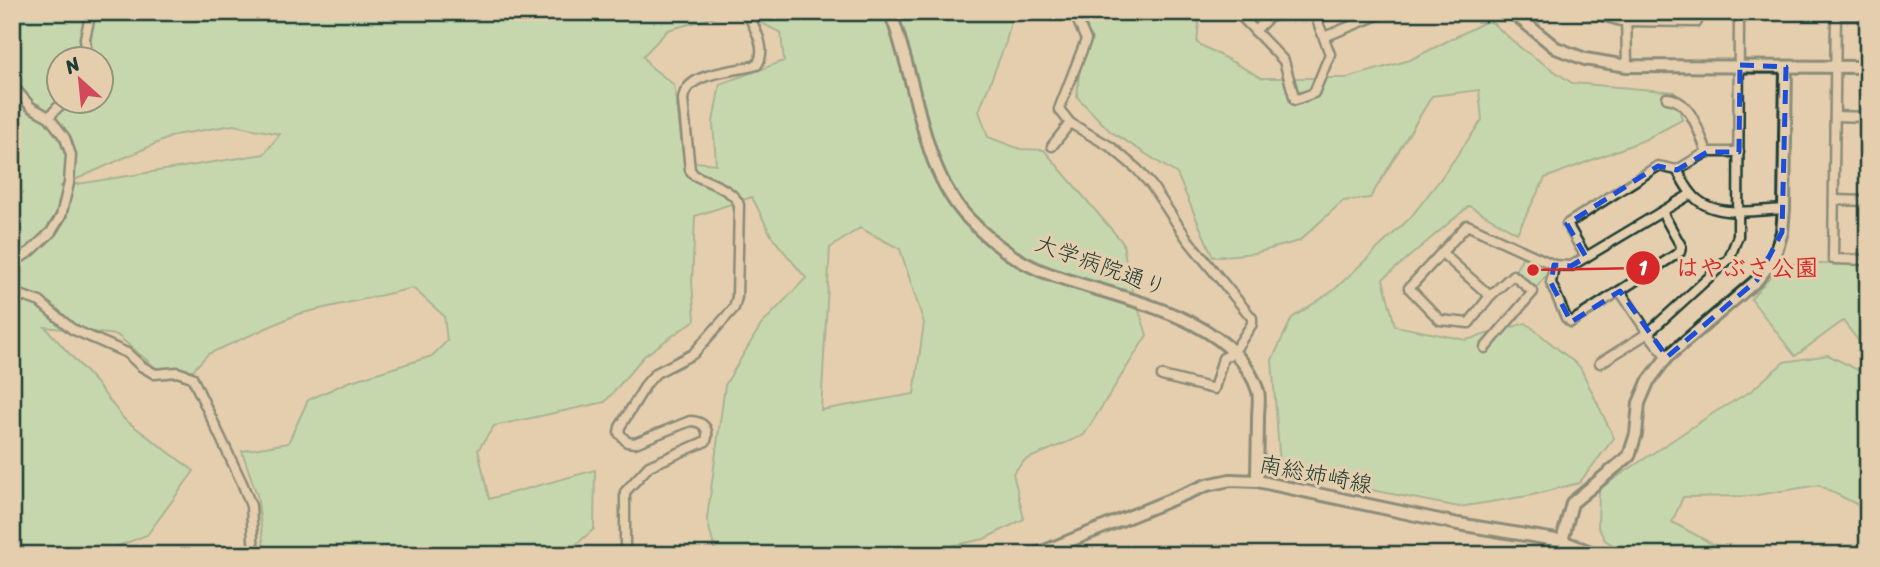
<svg xmlns="http://www.w3.org/2000/svg" width="1880" height="567" font-family="Sriracha,'Klee One',sans-serif">
  <style>
    .green { fill: #a1e3ae; stroke: #609071; stroke-width: 2; fill-rule: evenodd }
    .lines { fill: none; stroke-linecap: round; stroke-linejoin: round }
    .stream { stroke: #6092a2; stroke-width: 2.5 }
    .street-casing { stroke: #1f3d34; stroke-width: 13 }
    .secondary-casing { stroke: #1f3d34; stroke-width: 16 }
    .street { stroke: #e5ceae; stroke-width: 8 }
    .secondary { stroke: #e5ceae; stroke-width: 10 }
    .marked { fill: none; stroke: #1d4ed8; stroke-width: 5; stroke-dasharray: 14 9; stroke-linejoin: round }
    .labels { text-anchor: middle; stroke-width: 6; stroke-linejoin: round; paint-order: stroke }
    .street-label { font-size: 23px; fill: #1f3d34; stroke: #e5ceae }
    .leader { fill: none; stroke: #d62828; stroke-width: 2.5 }
    .callout-dot { fill: #d62828; stroke: #e5ceae; stroke-width: 2.5 }
    .mark-label { font-size: 21px; text-anchor: middle; font-weight: bold; fill: #fff }
    .callout-label { font-size: 24px; text-anchor: middle; font-weight: bold; fill: #d62828; stroke: #e5ceae; stroke-width: 6; stroke-linejoin: round; paint-order: stroke }
  </style>
  <rect width="100%" height="100%" fill="#e5ceae"/>
  <filter id="ink" filterUnits="userSpaceOnUse"><feTurbulence type="fractalNoise" baseFrequency=".0143" numOctaves="2"/><feDisplacementMap in="SourceGraphic" scale="14" xChannelSelector="R" yChannelSelector="G"/><feConvolveMatrix kernelMatrix="1 2 1 2 8 2 1 2 1" color-interpolation-filters="sRGB"/></filter>
  <g filter="url(#ink)">
    <!-- green -->
    <g class="green">
      <path d="M12 12H733L668 30 643 56 650 66 674 85 684 161 716 164 713 122 720 84 784 61 781 33 740 12H1013L1006 42 979 111 988 137 1020 149 1044 150 1123 243 1129 280 1147 335 1084 435 1025 460 1013 473 1024 519 984 539 906 555H716L707 519 725 385 761 325 806 278 772 237 752 197 695 216 692 283 695 320 644 356 605 402 494 426 478 450 489 499 595 470 594 529 564 555H265L257 495 242 451 288 443 308 400 348 382 432 356 447 341 444 316 413 288 298 314 208 354 193 370 156 368 117 335 45 327 95 382 124 419 194 471 147 535 95 555H12ZM60 60H102V102H60ZM233 125 280 134 264 154 59 187 175 135ZM860 228 900 249 924 323 914 394 821 410 830 248Z"/>
      <polygon points="1085,12 1200,12 1197,43 1262,78 1347,78 1410,60 1489,20 1522,49 1572,83 1675,92 1682,120 1644,140 1545,178 1517,233 1469,206 1383,279 1395,326 1466,340 1526,323 1580,367 1614,438 1579,483 1528,496 1459,507 1315,479 1280,465 1272,360 1292,318 1334,290 1410,218 1439,181 1482,120 1479,90 1432,96 1370,198 1343,201 1299,241 1255,253 1213,257 1177,174 1110,131 1077,97"/>
      <polygon points="1525,252 1554,265 1533,292 1513,275"/>
      <polygon points="1781,264 1868,264 1868,353 1843,321 1795,356 1751,299"/>
      <polygon points="1828,355 1868,375 1868,510 1819,485 1751,496 1683,497 1672,522 1716,546 1755,555 1628,555 1605,540 1598,527 1599,489 1715,412 1751,391 1784,362"/>
    </g>
    <g class="lines">
      <!-- stream -->
      <path class="stream" d="M1195 555C1216 543 1235 548 1257 555"/>
      <!-- street casing -->
      <g class="street-casing">
        <g id="street">
          <polyline points="1074,12 1086,40 1059,109 1070,123 1111,147 1137,169 1152,186 1188,240 1252,318 1252,324 1233,353 1223,358 1214,389 1162,376"/>
          <polyline points="1237,12 1284,61 1295,100 1314,93 1330,54 1314,12"/>
          <polyline points="1587,12 1621,21 1697,22 1697,12"/>
          <polyline points="1626,12 1627,66"/>
          <polyline points="1786,12 1786,14 1868,15"/>
          <polyline points="1836,12 1833,259 1868,260"/>
          <polyline points="1255,31 1268,18 1283,12"/>
          <polyline points="1324,37 1385,12"/>
          <polyline points="87,60 85,38 91,12"/>
          <polyline points="12,85 31,107 49,117 65,138 71,155 69,183 61,216 51,232 31,251 12,263"/>
          <path d="M1667 98C1691 100 1699 133 1707 152"/>
          <polyline points="1835,116 1868,117"/>
          <polyline points="49,117 58,107 68,102"/>
          <polyline points="1052,146 1070,123"/>
          <path d="M1677 170C1681 177 1685 186 1691 193 1711 220 1755 210 1784 209"/>
          <polyline points="1834,200 1868,201"/>
          <polyline points="1442,253 1490,296"/>
          <polyline points="1586,257 1567,224 1658,166 1677,170 1707,152 1739,152"/>
          <polyline points="1554,265 1551,283 1566,318 1571,322 1680,252 1681,246 1662,212"/>
          <polyline points="1620,291 1648,333 1667,357"/>
          <polyline points="12,292 40,302 72,329 127,353 141,366 155,374 177,372 192,377 243,485 251,506 254,555"/>
          <polyline points="1485,348 1533,292 1513,275 1490,296 1469,323 1440,320 1409,288 1467,225 1554,265 1571,266 1691,194"/>
          <polyline points="1600,363 1648,333 1729,259 1738,236 1739,12"/>
          <path d="M625 555V492L649 466 706 441C710 429 703 421 690 421L635 443 627 442 619 433 620 427 647 383 656 373 693 354 734 308 737 297 739 205C735 190 707 182 694 175L690 170 683 100C685 71 735 72 757 65 767 50 757 33 750 18L753 12"/>
        </g>
      </g>
      <!-- secondary casing -->
      <g class="secondary-casing">
        <g id="secondary">
          <path d="M889 12C896 24 899 39 903 52 920 107 927 176 969 219 988 239 1012 258 1037 269 1104 298 1232 310 1258 391 1260 399 1258 409 1258 417 1258 439 1257 460 1257 481"/>
          <polyline points="1512,12 1556,48 1585,59 1627,66 1868,67"/>
          <polyline points="1562,541 1572,503 1629,456 1636,434 1639,403 1648,382 1667,357 1757,280 1769,265 1776,251 1782,232 1784,209 1786,67"/>
          <polyline points="1035,555 1207,485 1230,480 1257,481 1458,524 1562,541 1598,555"/>
        </g>
      </g>
      <!-- street -->
      <use href="#street" class="street"/>
      <!-- secondary -->
      <use href="#secondary" class="secondary"/>
    </g>
  </g>
  <!-- marked area -->
  <path d="M0 0H1880V567H0ZM1740 65 1786 67 1782 232 1757 280 1667 357 1620 291 1571 322 1551 283 1554 265 1571 266 1586 257 1567 224 1658 166 1677 170 1707 152H1739Z" fill="#e5ceae" fill-opacity=".55" fill-rule="evenodd"/>
  <path class="marked" d="M1740 65 1786 67 1782 232 1757 280 1667 357 1620 291 1571 322 1551 283 1554 265 1571 266 1586 257 1567 224 1658 166 1677 170 1707 152H1739Z"/>
  <g class="labels">
    <!-- street labels -->
    <g class="street-label">
      <text transform="translate(1101 265) rotate(20)" y="8">大学病院通り</text>
      <text transform="translate(1316 474) rotate(11)" y="8">南総姉崎線</text>
    </g>
  </g>
  <!-- callouts -->
  <path class="leader" d="M1533 270L1643 268"/>
  <g class="callout-dot">
    <circle cx="1533" cy="270" r="7"/>
    <circle cx="1643" cy="268" r="18"/>
  </g>
  <g class="mark-label">
    <text x="1643" y="275">1</text>
  </g>
  <g class="callout-label">
    <text x="1747" y="276">はやぶさ公園</text>
  </g>
  <!-- margin -->
  <rect width="1880" height="567" fill="none" stroke="#e5ceae" stroke-width="42"/>
  <rect x="21" y="21" width="1838" height="525" fill="none" stroke="#1f3d34" stroke-width="2.5" filter="url(#ink)"/>
  <!-- north arrow -->
  <g transform="translate(80 80) rotate(333)"><circle r="33" fill="#e5ceae" stroke="#96947d" stroke-width="2"/>
  <path d="M0-5L12 26L0 18L-12 26Z" fill="#d1495b"/>
  <text y="-10" font-size="19" font-weight="bold" text-anchor="middle" fill="#1f3d34">N</text>
  </g>
</svg>
